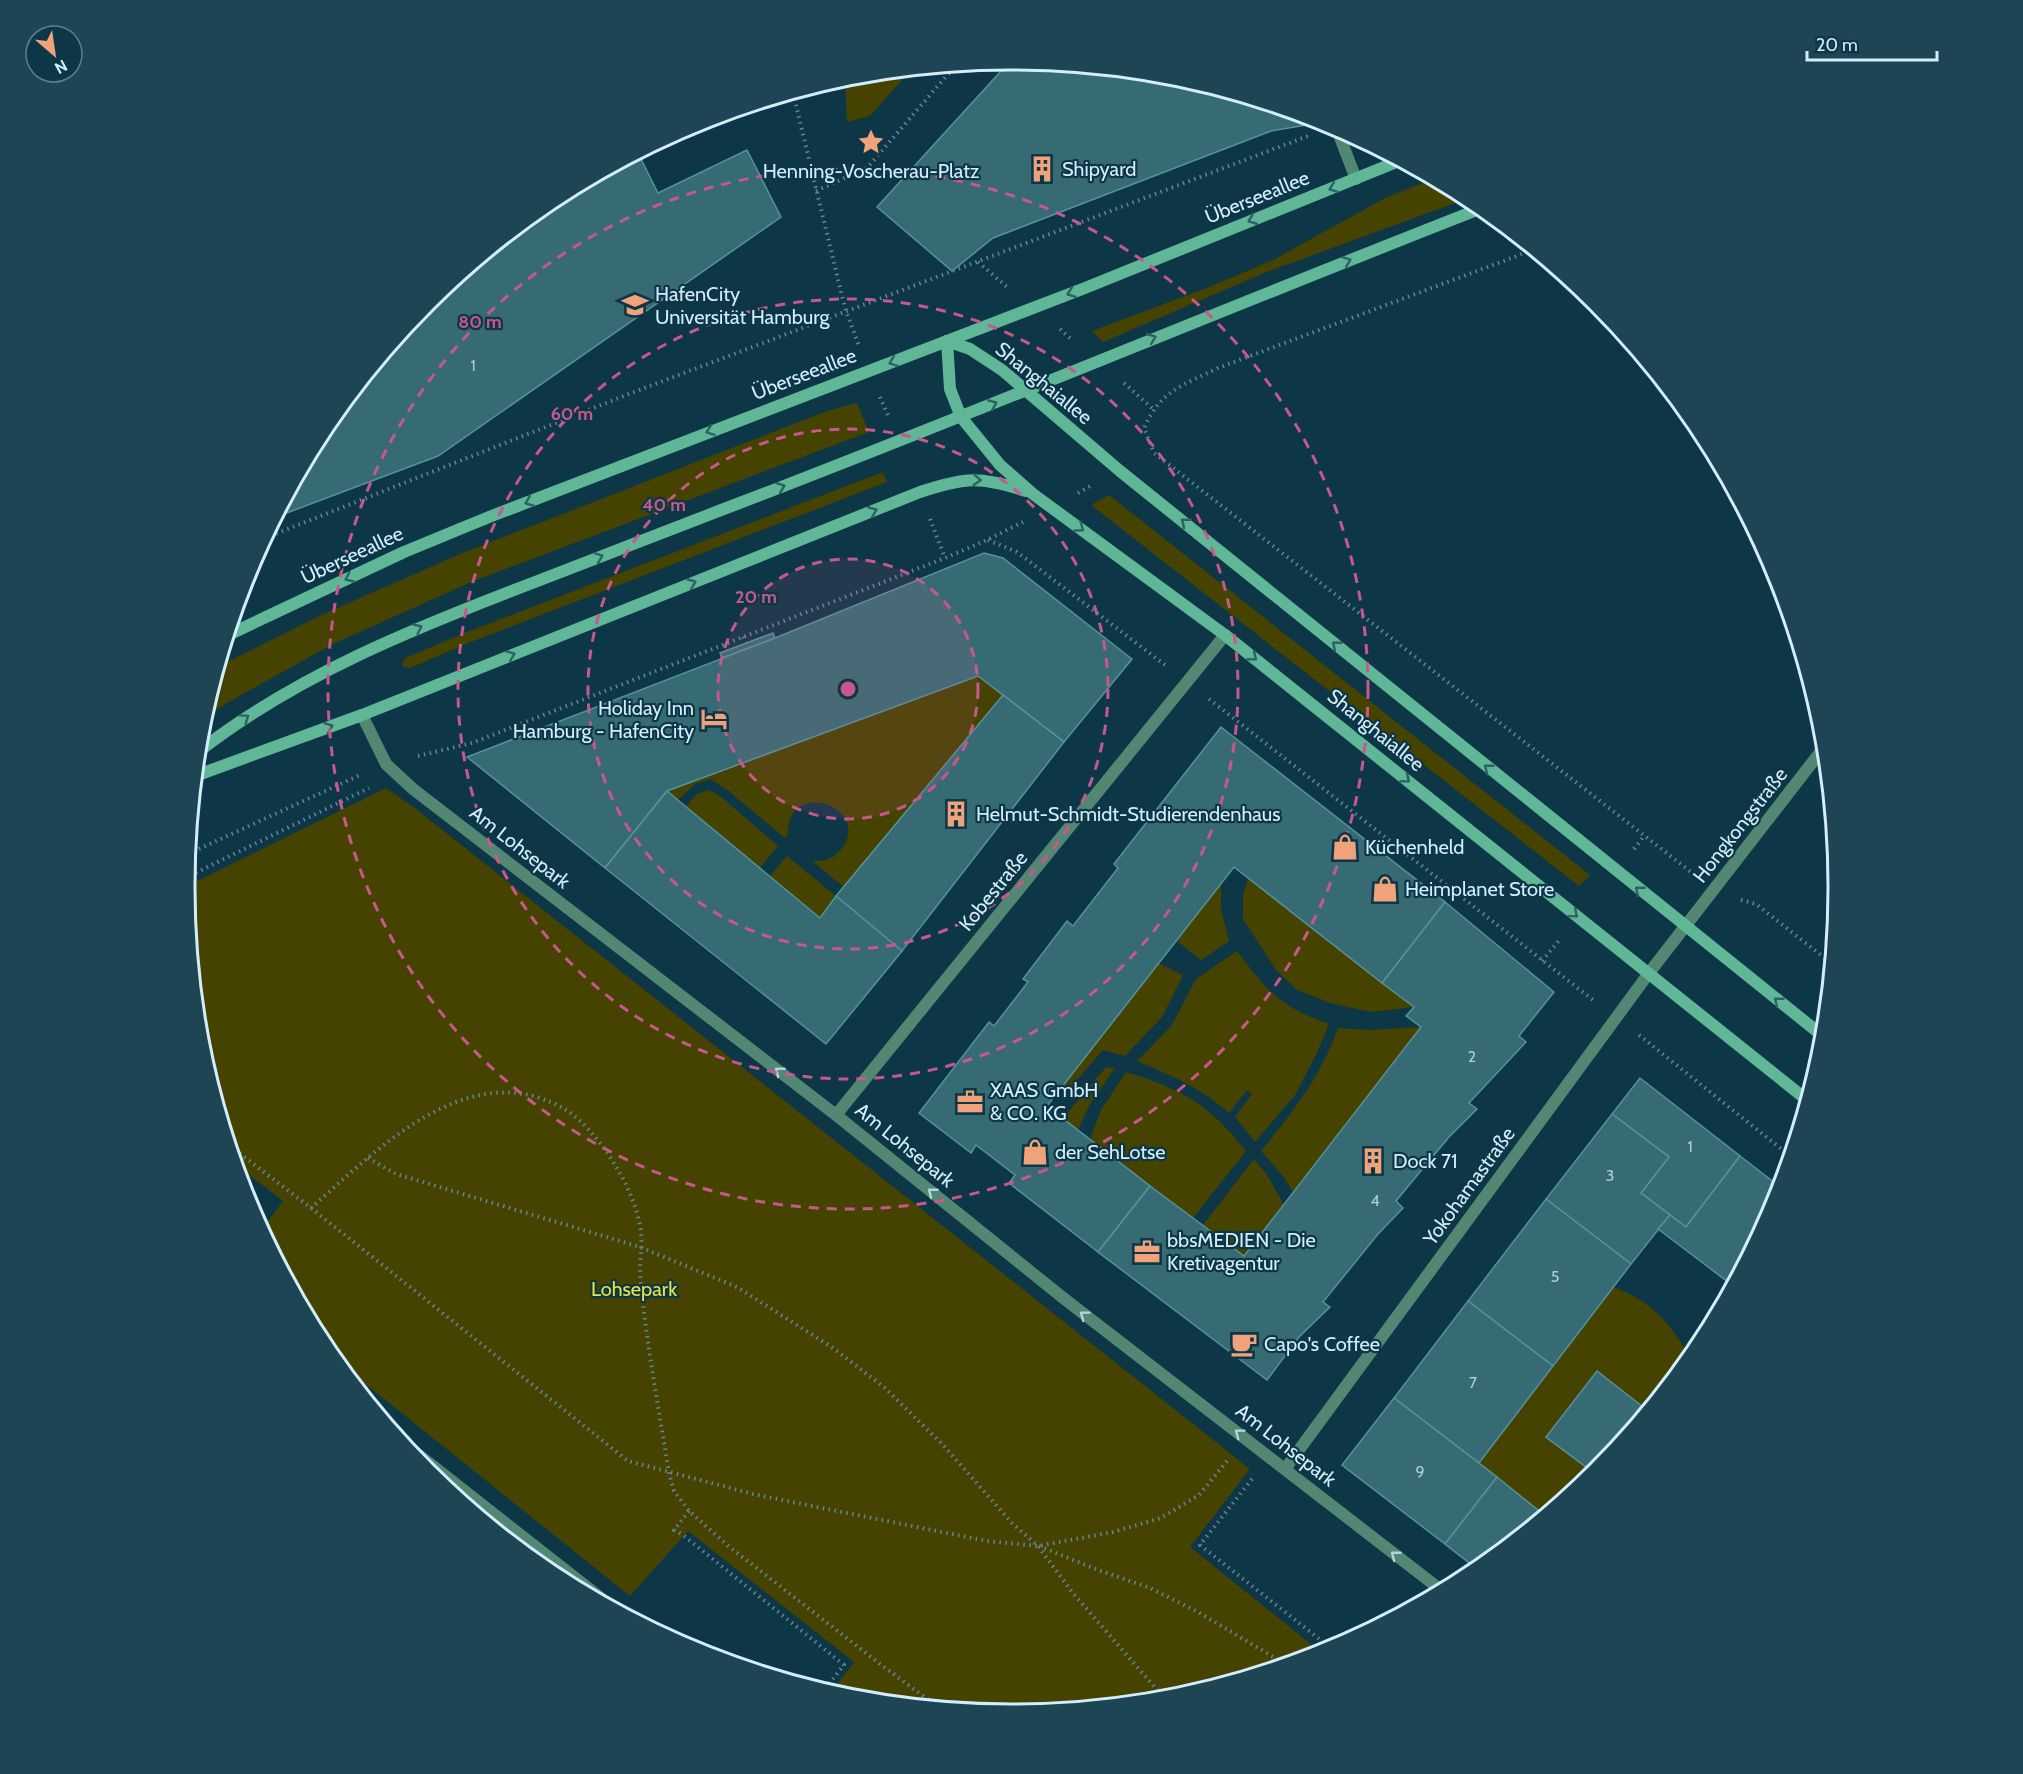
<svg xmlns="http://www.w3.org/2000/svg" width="2023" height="1774" font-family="Cabin,sans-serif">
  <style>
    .green { fill: #464300 }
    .building { fill: #376b73; stroke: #54929c; stroke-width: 1.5 }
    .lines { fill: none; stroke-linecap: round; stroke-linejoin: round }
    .path { stroke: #638694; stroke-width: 4; stroke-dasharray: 1.5 4.5; stroke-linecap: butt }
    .service { stroke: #528773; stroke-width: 12 }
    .minor { stroke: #528773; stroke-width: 12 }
    .secondary { stroke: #60b797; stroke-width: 12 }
    .oneway { stroke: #2a6362 }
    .oneway2 { stroke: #b3d4d9 }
    .ring { fill: none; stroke: #c7588b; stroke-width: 3; stroke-dasharray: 10 8 }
    .labels { text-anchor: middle; stroke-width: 4.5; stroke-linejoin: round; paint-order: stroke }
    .number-label { font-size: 16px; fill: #accdd9 }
    .poi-label { font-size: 20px; fill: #d3eefb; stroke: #0d3646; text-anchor: start }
    .street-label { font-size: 20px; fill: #d3eefb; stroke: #0d3646 }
    .park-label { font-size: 20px; fill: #e8e441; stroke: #0d3646 }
    .rim { fill: none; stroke: #d3eefb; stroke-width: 3 }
    .centre { fill: #c7588b; stroke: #0d3646; stroke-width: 3 }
    .ring-label { font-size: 18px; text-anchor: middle; font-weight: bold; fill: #c7588b; stroke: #0d3646; stroke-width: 4.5; stroke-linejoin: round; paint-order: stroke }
  </style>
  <rect width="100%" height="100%" fill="#0d3646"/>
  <!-- green -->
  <g class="green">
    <polygon points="911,70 870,116 847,122 845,78"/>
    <polygon points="1433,179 1469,198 1264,273 1103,342 1092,331 1209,287 1273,260 1387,197"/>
    <polygon points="857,403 869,432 471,582 331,645 227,703 202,719 219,666 317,617 460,554 827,411"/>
    <polygon points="883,472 887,482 471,642 410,668 403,667 402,664 405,658 467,632"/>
    <polygon points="1109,495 1590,875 1579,886 1091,505"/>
    <path d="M978 676 1003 695 844 887 812 861C826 862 837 857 844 845 868 804 786 779 788 835L785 838 726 789 710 779 695 784 678 800 667 791Z"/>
    <polygon points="386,788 412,806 1250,1469 1190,1547 1322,1653 1173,1698 1011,1714 850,1698 831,1692 854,1662 688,1531 630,1596 333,1358 324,1346 261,1230 283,1201 235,1164 200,1048 185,887"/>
    <polygon points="709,790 720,796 778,846 760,868 686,806 697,794"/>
    <polygon points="787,856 836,896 820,918 770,876"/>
    <polygon points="1248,878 1414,1007 1371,1012 1330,1003 1297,990 1276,970 1243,919 1243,895"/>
    <polygon points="1221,883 1221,909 1229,941 1201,960 1177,941"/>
    <path d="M1237 951C1268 992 1279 1006 1329 1024L1317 1053 1295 1095 1255 1142 1235 1117 1252 1094 1247 1090 1229 1113C1201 1088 1172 1076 1137 1061L1172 1025 1196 979Z"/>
    <polygon points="1158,963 1183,975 1162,1017 1125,1056 1103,1050 1069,1089 1061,1088"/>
    <path d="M1421 1027 1293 1192 1283 1176 1261 1151C1293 1112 1321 1076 1338 1028L1370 1030Z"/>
    <polygon points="1106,1067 1115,1068 1089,1106 1078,1130 1063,1118"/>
    <path d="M1126 1072C1184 1090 1207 1103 1246 1151L1193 1218 1090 1139 1101 1110Z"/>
    <polygon points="1254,1159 1267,1175 1284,1205 1244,1256 1203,1225"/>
    <path d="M1613 1287C1648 1298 1674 1326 1689 1358L1596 1472 1544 1515 1479 1463Z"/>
  </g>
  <!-- building -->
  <g class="building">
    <polygon points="1047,63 1173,76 1324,122 1271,131 993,238 952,271 877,207 1002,70"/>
    <polygon points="747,150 781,217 438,456 276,517 324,427 427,302 552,199 638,153 658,193"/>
    <polygon points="984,553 1003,558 1132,659 1064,742 978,676 667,791 605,868 467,757 775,638"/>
    <polygon points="773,633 775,638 722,658 720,653"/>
    <polygon points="1003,695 1064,742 902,951 836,896"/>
    <polygon points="1221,727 1445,902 1382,983 1234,867 1047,1106 1150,1186 1098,1252 1009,1183 1015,1175 976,1145 971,1153 919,1113 989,1022 994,1026 1028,982 1023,979 1067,921 1073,926 1118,868 1114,864"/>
    <polygon points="667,791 820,918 836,896 902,951 826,1044 605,868"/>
    <polygon points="1445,902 1554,992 1519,1036 1526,1042 1469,1103 1477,1109 1449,1137 1396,1201 1403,1208 1378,1234 1323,1302 1330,1307 1299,1337 1267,1380 1098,1252 1150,1186 1244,1256 1421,1027 1406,1016 1414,1007 1382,983"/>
    <polygon points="1640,1078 1740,1156 1686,1227 1641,1193 1669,1157 1612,1114"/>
    <polygon points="1612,1114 1669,1157 1641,1193 1670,1215 1631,1264 1546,1199"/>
    <polygon points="1740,1156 1780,1187 1775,1204 1732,1285 1658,1229 1670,1215 1686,1227"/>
    <polygon points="1546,1199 1631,1264 1553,1366 1468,1301"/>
    <polygon points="1468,1301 1553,1366 1479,1463 1394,1398"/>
    <polygon points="1597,1371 1647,1410 1594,1473 1546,1437"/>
    <polygon points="1394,1398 1497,1477 1445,1544 1342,1465"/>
    <polygon points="1497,1477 1544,1515 1477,1569 1445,1544"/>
  </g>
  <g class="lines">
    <!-- path -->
    <g class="path">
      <polyline points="793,93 845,308 859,346"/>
      <polyline points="816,191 867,168 956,65"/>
      <path d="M1533 250 1218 368C1182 386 1162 389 1144 428L1154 453 1691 872"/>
      <polyline points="978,262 1007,287"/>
      <polyline points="1060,329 1072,340"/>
      <polyline points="1124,383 1153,409"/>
      <polyline points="880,397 888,415"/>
      <polyline points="1078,493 1092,485"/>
      <polyline points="930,519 945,558"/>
      <polyline points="265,538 634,392 1308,136"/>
      <polyline points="988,540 1017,552 1165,665"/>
      <polyline points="743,637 749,648"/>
      <polyline points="1209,699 1593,1000"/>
      <polyline points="418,756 472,743 945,558 987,540 1023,522"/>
      <polyline points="1634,849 1645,835"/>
      <polyline points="188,854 360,775"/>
      <polyline points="185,878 369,788"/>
      <polyline points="1741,900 1756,904 1831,963"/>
      <polyline points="1542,961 1561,938"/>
      <polyline points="1639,1035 1790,1156"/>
      <polyline points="230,1146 311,1208 628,1461 753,1494 827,1509 987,1541 1038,1546 1113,1532 1161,1518 1199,1495 1228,1460"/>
      <polyline points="368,1158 396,1174 640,1247 737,1287 833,1348 885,1388 944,1446 1012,1523 1038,1546 1072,1592 1165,1699"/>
      <path d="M311 1208C370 1156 451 1072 537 1097 559 1104 574 1113 589 1130 613 1157 633 1191 640 1225 644 1244 638 1265 641 1284 647 1347 659 1410 669 1473L674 1491 689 1511 727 1545 880 1664 938 1707"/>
      <polyline points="1252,1479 1200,1545 1332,1649"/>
      <polyline points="689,1511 674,1530 683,1535 844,1665 824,1690"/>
      <polyline points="1039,1546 1098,1570 1150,1588 1198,1612 1285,1664"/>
    </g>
    <!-- service -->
    <polyline class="service" points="1336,127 1356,179"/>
    <!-- minor -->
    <g class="minor">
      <polyline points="362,715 386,764 413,789 836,1115 1062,1297 1441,1590"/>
      <polyline points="836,1115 1225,635"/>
      <polyline points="401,1441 611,1606"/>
      <polyline points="1285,1469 1649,973 1825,746"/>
    </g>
    <!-- secondary -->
    <g class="secondary">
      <polyline points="947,341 950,389 961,417 1000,465 1033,494 1225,635 1807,1100"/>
      <polyline points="947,341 970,349 1002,370 1120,471 1824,1037"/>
      <polyline points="228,635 404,552 489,517 1085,288 1399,161"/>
      <path d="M198 752C298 674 417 627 535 582 613 552 692 521 771 491 1009 399 1244 301 1482 208"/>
      <path d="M195 776 362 715 920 492C966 477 980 476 1026 491"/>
    </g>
  </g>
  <!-- one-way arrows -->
  <defs><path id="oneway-chevron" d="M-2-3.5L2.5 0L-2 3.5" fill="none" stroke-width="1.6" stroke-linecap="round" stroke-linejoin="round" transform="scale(1.5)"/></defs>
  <g class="oneway">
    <use href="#oneway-chevron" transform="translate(1333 188) rotate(159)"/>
    <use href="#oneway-chevron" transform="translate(1252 220) rotate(158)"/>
    <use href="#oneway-chevron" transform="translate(1347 261) rotate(-21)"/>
    <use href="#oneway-chevron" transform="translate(1071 293) rotate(160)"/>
    <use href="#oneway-chevron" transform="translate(1152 338) rotate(-22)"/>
    <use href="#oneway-chevron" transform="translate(893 362) rotate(159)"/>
    <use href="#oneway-chevron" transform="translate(993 404) rotate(-22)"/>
    <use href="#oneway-chevron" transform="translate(710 431) rotate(159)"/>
    <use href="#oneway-chevron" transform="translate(977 480) rotate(3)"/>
    <use href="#oneway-chevron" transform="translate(781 487) rotate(-21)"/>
    <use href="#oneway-chevron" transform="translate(529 502) rotate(158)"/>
    <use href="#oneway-chevron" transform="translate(873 511) rotate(-22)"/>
    <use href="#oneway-chevron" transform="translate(1185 522) rotate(-141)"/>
    <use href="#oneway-chevron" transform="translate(1080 528) rotate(36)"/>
    <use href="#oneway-chevron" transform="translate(599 557) rotate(-21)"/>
    <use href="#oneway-chevron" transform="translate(349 578) rotate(155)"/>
    <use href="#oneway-chevron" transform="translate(692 583) rotate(-22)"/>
    <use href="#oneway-chevron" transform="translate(418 628) rotate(-25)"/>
    <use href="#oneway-chevron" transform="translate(1336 645) rotate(-141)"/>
    <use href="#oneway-chevron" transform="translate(511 655) rotate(-22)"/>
    <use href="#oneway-chevron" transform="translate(1253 657) rotate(39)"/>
    <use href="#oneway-chevron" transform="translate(245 718) rotate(-35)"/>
    <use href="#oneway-chevron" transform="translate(329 727) rotate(-20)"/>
    <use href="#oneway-chevron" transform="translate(1488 768) rotate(-141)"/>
    <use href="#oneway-chevron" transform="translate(1406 779) rotate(39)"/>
    <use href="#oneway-chevron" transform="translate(1639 890) rotate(-141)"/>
    <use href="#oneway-chevron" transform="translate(1574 914) rotate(40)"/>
    <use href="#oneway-chevron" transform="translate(1778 1001) rotate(-141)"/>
  </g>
  <g class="oneway2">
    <use href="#oneway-chevron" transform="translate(779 1071) rotate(-142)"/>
    <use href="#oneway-chevron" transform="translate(932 1192) rotate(-141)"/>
    <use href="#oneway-chevron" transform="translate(1084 1315) rotate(-143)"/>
    <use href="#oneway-chevron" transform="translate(1239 1433) rotate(-143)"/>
    <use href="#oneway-chevron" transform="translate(1395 1555) rotate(-142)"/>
  </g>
  <!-- distance rings -->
  <circle cx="848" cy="689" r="130" fill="#c7588b" fill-opacity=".12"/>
  <g class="ring">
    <circle cx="848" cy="689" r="130"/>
    <circle cx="848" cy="689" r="260"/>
    <circle cx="848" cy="689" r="390"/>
    <circle cx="848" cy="689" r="520"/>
  </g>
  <!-- icons -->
  <defs>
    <g id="sight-bare" transform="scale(2.07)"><path d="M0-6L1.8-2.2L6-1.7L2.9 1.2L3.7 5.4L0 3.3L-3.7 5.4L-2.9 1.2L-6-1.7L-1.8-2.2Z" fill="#f0a27a" stroke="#0d3646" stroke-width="2.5" paint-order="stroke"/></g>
    <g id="building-bare" transform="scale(2.07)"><path d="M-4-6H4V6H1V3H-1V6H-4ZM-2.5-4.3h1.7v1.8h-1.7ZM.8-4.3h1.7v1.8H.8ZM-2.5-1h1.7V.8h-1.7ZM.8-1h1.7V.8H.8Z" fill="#f0a27a" stroke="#0d3646" stroke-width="2.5" paint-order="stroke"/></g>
    <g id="university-bare" transform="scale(2.07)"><path d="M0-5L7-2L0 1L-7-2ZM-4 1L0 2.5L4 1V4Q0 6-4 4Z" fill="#f0a27a" stroke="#0d3646" stroke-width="2.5" paint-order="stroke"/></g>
    <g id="hotel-bare" transform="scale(2.07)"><path d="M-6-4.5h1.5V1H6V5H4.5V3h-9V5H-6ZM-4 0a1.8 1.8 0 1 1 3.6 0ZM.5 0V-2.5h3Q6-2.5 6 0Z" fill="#f0a27a" stroke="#0d3646" stroke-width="2.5" paint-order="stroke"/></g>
    <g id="shop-bare" transform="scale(2.07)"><path d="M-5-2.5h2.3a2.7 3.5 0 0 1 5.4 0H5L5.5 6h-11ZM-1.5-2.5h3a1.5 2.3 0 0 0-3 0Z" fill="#f0a27a" stroke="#0d3646" stroke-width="2.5" paint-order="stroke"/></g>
    <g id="office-bare" transform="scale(2.07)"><path d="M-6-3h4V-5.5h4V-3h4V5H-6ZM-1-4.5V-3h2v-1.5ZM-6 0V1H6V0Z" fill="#f0a27a" stroke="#0d3646" stroke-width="2.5" paint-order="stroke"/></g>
    <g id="cafe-bare" transform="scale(2.07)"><path d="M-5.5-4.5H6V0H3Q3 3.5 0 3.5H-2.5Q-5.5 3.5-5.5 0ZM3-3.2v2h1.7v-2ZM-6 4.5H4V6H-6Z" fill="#f0a27a" stroke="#0d3646" stroke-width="2.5" paint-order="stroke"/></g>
  </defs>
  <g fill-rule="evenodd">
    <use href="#sight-bare" x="871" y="142"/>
    <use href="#building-bare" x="1042" y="169"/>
    <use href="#university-bare" x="635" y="305"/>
    <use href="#hotel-bare" x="714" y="719"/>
    <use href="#building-bare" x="956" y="814"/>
    <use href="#shop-bare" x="1345" y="847"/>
    <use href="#shop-bare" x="1385" y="889"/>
    <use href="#office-bare" x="970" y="1102"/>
    <use href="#shop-bare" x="1035" y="1152"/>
    <use href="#building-bare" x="1373" y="1161"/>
    <use href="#office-bare" x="1147" y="1252"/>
    <use href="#cafe-bare" x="1244" y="1344"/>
  </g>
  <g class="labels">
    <!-- number labels -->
    <g class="number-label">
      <text x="473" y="371">1</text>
      <text x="1472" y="1062">2</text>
      <text x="1690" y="1152">1</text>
      <text x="1610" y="1181">3</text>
      <text x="1375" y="1206">4</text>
      <text x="1555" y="1282">5</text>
      <text x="1473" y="1388">7</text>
      <text x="1420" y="1477">9</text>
    </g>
    <!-- poi labels -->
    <g class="poi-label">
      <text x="1062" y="176">Shipyard</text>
      <text x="871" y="178" text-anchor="middle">Henning-Voscherau-Platz</text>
      <text x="655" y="301">HafenCity<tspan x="655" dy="23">Universität Hamburg</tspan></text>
      <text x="694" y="715" text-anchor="end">Holiday Inn<tspan x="694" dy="23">Hamburg - HafenCity</tspan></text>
      <text x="976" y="821">Helmut-Schmidt-Studierendenhaus</text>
      <text x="1365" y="854">Küchenheld</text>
      <text x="1405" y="896">Heimplanet Store</text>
      <text x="990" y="1097">XAAS GmbH<tspan x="990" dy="23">&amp; CO. KG</tspan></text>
      <text x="1055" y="1159">der SehLotse</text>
      <text x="1393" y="1168">Dock 71</text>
      <text x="1167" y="1247">bbsMEDIEN - Die<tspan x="1167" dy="23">Kretivagentur</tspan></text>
      <text x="1264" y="1351">Capo's Coffee</text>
    </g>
    <!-- street labels -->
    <g class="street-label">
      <text transform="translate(1257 197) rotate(-22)" y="7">Überseeallee</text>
      <text transform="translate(804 374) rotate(-21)" y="7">Überseeallee</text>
      <text transform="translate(1044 383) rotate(39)" y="7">Shanghaiallee</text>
      <text transform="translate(352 555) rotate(-25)" y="7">Überseeallee</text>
      <text transform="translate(1376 730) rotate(39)" y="7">Shanghaiallee</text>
      <text transform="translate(1740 825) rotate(-52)" y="7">Hongkongstraße</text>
      <text transform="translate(520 847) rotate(38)" y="7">Am Lohsepark</text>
      <text transform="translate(993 891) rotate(-51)" y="7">Kobestraße</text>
      <text transform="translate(905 1145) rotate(39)" y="7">Am Lohsepark</text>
      <text transform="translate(1469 1186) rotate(-54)" y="7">Yokohamastraße</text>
      <text transform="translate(1286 1445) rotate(38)" y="7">Am Lohsepark</text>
    </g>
    <!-- park labels -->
    <g class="park-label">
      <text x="634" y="1296">Lohsepark</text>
    </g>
  </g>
  <!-- crop -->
  <path d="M0 0H2023V1774H0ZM1011 70H1012A816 816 0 0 1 1828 886V888A816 816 0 0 1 1012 1704H1011A816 816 0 0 1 195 888V886A816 816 0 0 1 1011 70Z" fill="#1d4554" fill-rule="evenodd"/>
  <path class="rim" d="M1011 70H1012A816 816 0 0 1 1828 886V888A816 816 0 0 1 1012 1704H1011A816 816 0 0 1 195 888V886A816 816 0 0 1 1011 70Z"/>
  <circle cx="848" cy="689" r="9" class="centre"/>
  <g class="ring-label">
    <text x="480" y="328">80 m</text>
    <text x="572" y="420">60 m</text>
    <text x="664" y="511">40 m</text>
    <text x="756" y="603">20 m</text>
  </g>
  <!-- north arrow -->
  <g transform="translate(54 54) rotate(151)"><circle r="28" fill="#0d3646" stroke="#5c808e" stroke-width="1.5"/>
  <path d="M0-4.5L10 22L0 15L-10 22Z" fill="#f0a27a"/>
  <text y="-9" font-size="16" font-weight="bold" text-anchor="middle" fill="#d3eefb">N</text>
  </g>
  <!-- scale -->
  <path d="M1807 51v9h130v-9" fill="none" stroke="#d3eefb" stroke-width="3"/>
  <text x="1816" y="51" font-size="18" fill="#d3eefb" stroke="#0d3646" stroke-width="4.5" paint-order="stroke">20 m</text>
</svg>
